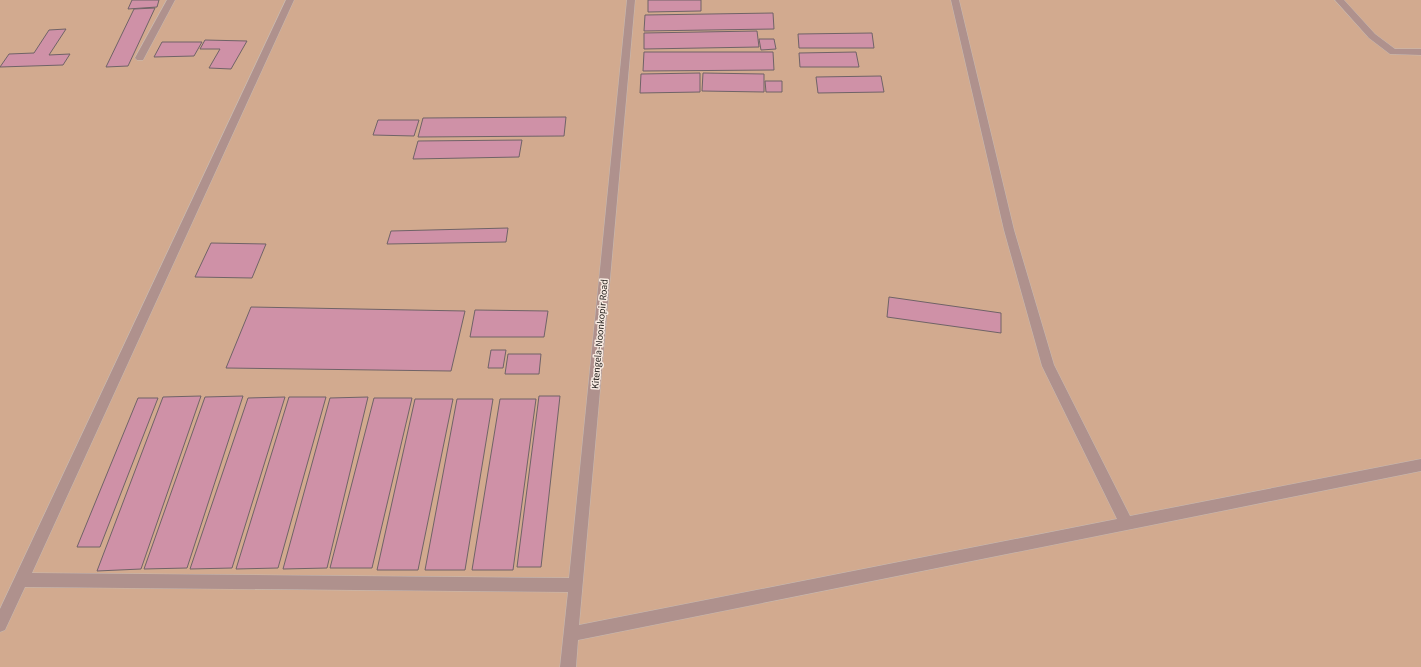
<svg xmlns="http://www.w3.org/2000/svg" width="1421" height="667" font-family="'Source Sans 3',sans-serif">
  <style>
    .green { fill: #d2aa8f }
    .building { fill: #cf91a7; stroke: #706367 }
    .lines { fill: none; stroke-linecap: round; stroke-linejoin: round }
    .lane-casing { stroke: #c7bbb4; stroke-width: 1 }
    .street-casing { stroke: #c7bbb4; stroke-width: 1 }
    .lane { fill: #af918d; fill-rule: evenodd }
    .street { fill: #af918d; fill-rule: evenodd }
    .labels { text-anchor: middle; stroke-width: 3; stroke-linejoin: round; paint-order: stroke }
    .street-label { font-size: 10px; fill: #221e1b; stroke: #f8ebe2 }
  </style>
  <rect width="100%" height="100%" fill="#ebded5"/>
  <!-- green -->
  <rect class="green" x="0" y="0" width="1421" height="667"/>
  <!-- building -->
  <g class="building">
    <polygon points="132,0 159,0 157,7 128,9"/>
    <polygon points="648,0 701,0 701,11 648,12"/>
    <polygon points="155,8 128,66 106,67 134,9"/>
    <polygon points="773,13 774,29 644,31 645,15"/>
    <polygon points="66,29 49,55 70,54 63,65 0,67 9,54 34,53 49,30"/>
    <polygon points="757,31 759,47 644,49 644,33"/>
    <polygon points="872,33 874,48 799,48 798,34"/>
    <polygon points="759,39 774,39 776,49 761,50"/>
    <polygon points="205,40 247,41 231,69 209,68 220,49 200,49"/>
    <polygon points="162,42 202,42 194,56 154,57"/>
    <polygon points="644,52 773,52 774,70 643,71"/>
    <polygon points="856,52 859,67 800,67 799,53"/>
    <polygon points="700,73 700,92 640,93 641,74"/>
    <polygon points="703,73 764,74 764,92 702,91"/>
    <polygon points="881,76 884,92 818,93 816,77"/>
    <polygon points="765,81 782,81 782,92 766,92"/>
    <polygon points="566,117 564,136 418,137 423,118"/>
    <polygon points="378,120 419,120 414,136 373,135"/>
    <polygon points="522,140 519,157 413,159 418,141"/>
    <polygon points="508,228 506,242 387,244 391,231"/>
    <polygon points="211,243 266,244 252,278 195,277"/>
    <polygon points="889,297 1001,313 1001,333 887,317"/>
    <polygon points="251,307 465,311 451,371 226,368"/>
    <polygon points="475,310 548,311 544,337 470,337"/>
    <polygon points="491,350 506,350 503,368 488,368"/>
    <polygon points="508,354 541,354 539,374 505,374"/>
    <polygon points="201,396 141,569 97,571 163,397"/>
    <polygon points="243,396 187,568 144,569 205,397"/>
    <polygon points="539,396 560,396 541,567 517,567"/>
    <polygon points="285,397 232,568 190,569 248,398"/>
    <polygon points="289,397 326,397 278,568 236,569"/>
    <polygon points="368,397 327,568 283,569 330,398"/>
    <polygon points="138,398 158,398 100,547 77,547"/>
    <polygon points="374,398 412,398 372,568 330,568"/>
    <polygon points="415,399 453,399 418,570 377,570"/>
    <polygon points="457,399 493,399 465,570 425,570"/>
    <polygon points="500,399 536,399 513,570 472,570"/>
  </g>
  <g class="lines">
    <!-- lane casing -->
    <g class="lane-casing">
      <polygon id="lane" points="1335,0 1344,0 1375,34 1395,49 1421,49 1421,55 1390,54 1369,38"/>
    </g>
    <!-- street casing -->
    <g class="street-casing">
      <g id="street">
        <polygon points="167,0 175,0 143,60 137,60 135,58"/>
        <polygon points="286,0 294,0 32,573 569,578 627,0 635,0 579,625 1117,519 1042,366 1004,230 951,0 959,0 1014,230 1054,365 1130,516 1421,459 1421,471 578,640 576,667 560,667 568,592 25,587 5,630 0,632 0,609"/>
      </g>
    </g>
    <!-- lane -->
    <use href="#lane" class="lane"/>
    <!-- street -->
    <use href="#street" class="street"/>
  </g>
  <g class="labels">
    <!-- street labels -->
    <g class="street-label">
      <text transform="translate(599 334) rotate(-85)" y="4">Kitengela-Noonkopir Road</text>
    </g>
  </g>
</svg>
